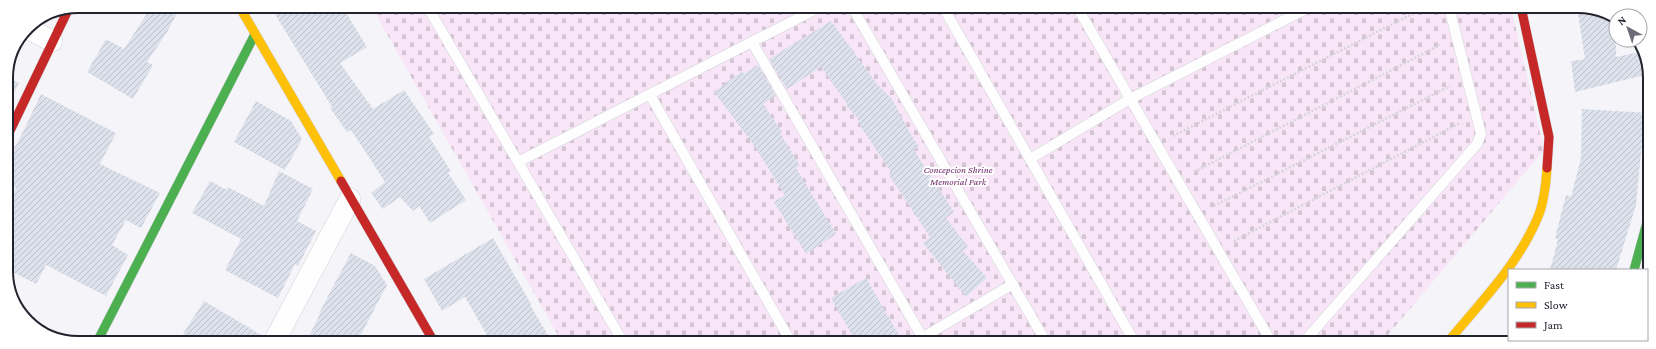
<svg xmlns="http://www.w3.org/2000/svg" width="1656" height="349" font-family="'Crimson Pro',serif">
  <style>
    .cemetery { fill: url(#cemetery-stones) }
    .building { fill: url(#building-hatch) }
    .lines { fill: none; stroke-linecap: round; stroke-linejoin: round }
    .lane-casing { stroke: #d3d3db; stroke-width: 11 }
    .street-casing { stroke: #d3d3db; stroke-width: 22 }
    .fast-casing { stroke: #d3d3db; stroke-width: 10 }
    .slow-casing { stroke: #d3d3db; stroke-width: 10 }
    .jam-casing { stroke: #d3d3db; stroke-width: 10 }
    .path { stroke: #d6d6d8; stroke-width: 2.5; stroke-dasharray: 2 2; stroke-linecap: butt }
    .lane { stroke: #fefefe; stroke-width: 10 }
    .street { stroke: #fefefe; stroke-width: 21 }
    .fast { stroke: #4caf50; stroke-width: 9 }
    .slow { stroke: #ffc107; stroke-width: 9 }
    .jam { stroke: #c62828; stroke-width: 9 }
    .labels { text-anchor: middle; stroke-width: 4; stroke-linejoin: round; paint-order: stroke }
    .park-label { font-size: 10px; font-style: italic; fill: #6f2a6b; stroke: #fff }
    .rim { fill: none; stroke: #22232f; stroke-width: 2 }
  </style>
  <defs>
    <pattern id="cemetery-stones" width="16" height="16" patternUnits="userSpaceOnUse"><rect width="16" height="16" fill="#f8e5f7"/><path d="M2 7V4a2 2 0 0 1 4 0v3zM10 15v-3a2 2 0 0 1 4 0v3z" fill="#d4c4d4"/></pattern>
    <pattern id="building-hatch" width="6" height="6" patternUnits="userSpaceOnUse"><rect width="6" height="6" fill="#dce1eb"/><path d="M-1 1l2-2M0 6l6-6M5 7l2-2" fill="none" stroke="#bcc1ca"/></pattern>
  </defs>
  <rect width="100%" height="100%" fill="#f5f5f9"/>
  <!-- cemetery -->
  <polygon class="cemetery" points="371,6 1511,7 1544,150 1381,343 562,342"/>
  <!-- building -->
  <g class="building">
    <polygon points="152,6 181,6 167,32 147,62 153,65 133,99 87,72 106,39 124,49"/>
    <polygon points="270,6 342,6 367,47 340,63 373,109 404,90 434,134 429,137 451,171 448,173 466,200 430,223 419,206 413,211 400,197 383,209 371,193 385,182 351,130 347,132 330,108 332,107"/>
    <polygon points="1577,7 1592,7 1616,20 1616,57 1639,52 1645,75 1575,92 1571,61 1585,59"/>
    <polygon points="831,21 877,84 892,99 910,133 919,147 914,150 954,212 946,218 968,247 963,251 987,278 966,297 923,243 930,237 889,175 892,173 862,129 858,119 846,105 847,104 821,67 787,89 769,59"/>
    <polygon points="758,65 776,96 763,104 782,132 780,133 800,166 796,168 836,234 806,254 774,202 785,195 753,144 714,92 742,71 744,74"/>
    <polygon points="6,76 19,83 6,109"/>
    <polygon points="41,94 116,133 100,164 160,193 141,228 126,220 112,245 128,255 106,296 46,265 36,284 7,269 7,205 16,188 7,183 7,149 14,148 18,142"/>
    <polygon points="256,101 291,121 302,139 285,170 234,142"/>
    <polygon points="1582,109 1649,113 1648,143 1642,142 1636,205 1616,270 1550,270 1558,239 1555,238 1566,195 1571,197 1581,158"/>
    <polygon points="279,171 313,189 297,221 316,231 298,266 295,264 278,298 225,270 241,239 192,213 210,181 227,190 228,187 264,206"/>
    <polygon points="493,238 531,304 530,305 552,342 491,342 465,297 442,311 424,279"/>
    <polygon points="351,253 375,266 387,285 357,342 306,342 320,314 319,313"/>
    <polygon points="866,278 903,342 856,342 831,298"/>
    <polygon points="204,301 263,336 262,342 196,342 183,334"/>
  </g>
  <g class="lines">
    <!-- lane casing -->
    <g class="lane-casing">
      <g id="lane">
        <polyline points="427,6 623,342"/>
        <polyline points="852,7 1046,342"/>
        <polyline points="943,7 1135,343"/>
        <polyline points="1077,7 1272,343"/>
        <polyline points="752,42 925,342"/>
        <polyline points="650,95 791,342"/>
        <polyline points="1030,159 1130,99 1310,7"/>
        <polyline points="518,162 820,7"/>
        <polyline points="915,342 1013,284"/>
        <polyline points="1303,343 1477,144 1481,134 1449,7"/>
      </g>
    </g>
    <!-- street casing -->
    <g class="street-casing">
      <g id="street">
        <polyline points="27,28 52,41"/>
        <polyline points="274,342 350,199"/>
      </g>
    </g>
    <!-- fast casing -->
    <g class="fast-casing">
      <g id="fast">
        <polyline points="1634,270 1649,215"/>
        <polyline points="97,342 254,36"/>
      </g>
    </g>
    <!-- slow casing -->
    <g class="slow-casing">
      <g id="slow">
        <polyline points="239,6 341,181"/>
        <path d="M1447 343C1479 304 1517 266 1537 219 1544 204 1546 184 1547 168"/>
      </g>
    </g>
    <!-- jam casing -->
    <g class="jam-casing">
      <g id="jam">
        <polyline points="1521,7 1549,137 1547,168"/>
        <polyline points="7,137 69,8"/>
        <polyline points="341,181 434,342"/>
      </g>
    </g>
    <!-- path -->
    <g class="path">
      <polyline points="1173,136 1426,7"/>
      <polyline points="1194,172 1440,45"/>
      <polyline points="1214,206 1450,86"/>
      <polyline points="1234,241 1460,123"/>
    </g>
    <!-- lane -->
    <use href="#lane" class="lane"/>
    <!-- street -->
    <use href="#street" class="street"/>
    <!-- fast -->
    <use href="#fast" class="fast"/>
    <!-- slow -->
    <use href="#slow" class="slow"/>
    <!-- jam -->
    <use href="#jam" class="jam"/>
  </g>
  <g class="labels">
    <!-- park labels -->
    <g class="park-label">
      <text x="958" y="173">Concepcion Shrine<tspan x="958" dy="12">Memorial Park</tspan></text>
    </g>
  </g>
  <!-- crop -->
  <path d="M0 0H1656V349H0ZM78 13H1578A65 65 0 0 1 1643 78V271A65 65 0 0 1 1578 336H78A65 65 0 0 1 13 271V78A65 65 0 0 1 78 13Z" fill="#fff" fill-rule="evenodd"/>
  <path class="rim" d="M78 13H1578A65 65 0 0 1 1643 78V271A65 65 0 0 1 1578 336H78A65 65 0 0 1 13 271V78A65 65 0 0 1 78 13Z"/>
  <!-- legend -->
  <rect x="1508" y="269" width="140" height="72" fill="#ffffff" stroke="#a7a7ac"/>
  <rect x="1516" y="282" width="20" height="6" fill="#4caf50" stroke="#a7a7ac"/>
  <text x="1544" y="289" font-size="12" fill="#22232f">Fast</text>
  <rect x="1516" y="302" width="20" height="6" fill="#ffc107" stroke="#a7a7ac"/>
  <text x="1544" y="309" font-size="12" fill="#22232f">Slow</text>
  <rect x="1516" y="322" width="20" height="6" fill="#c62828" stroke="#a7a7ac"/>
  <text x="1544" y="329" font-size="12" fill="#22232f">Jam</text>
  <!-- north arrow -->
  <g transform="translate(1628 28) rotate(320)"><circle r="19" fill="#ffffff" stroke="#a7a7ac"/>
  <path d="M0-3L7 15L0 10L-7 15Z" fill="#6c6c76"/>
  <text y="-6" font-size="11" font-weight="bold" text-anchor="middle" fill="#22232f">N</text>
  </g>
</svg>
